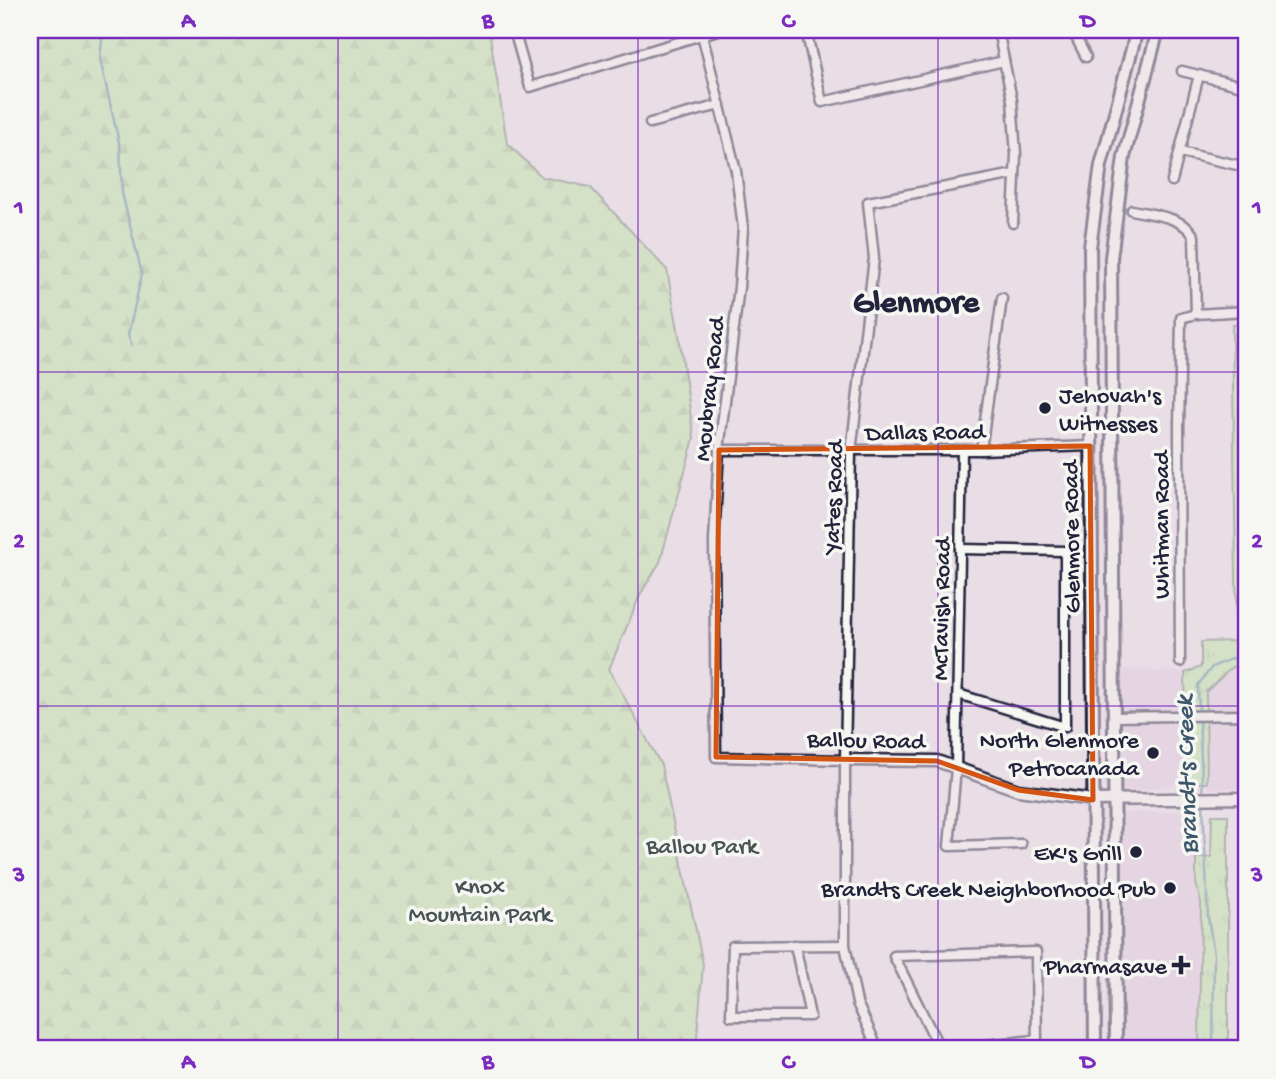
<svg xmlns="http://www.w3.org/2000/svg" width="1276" height="1079" font-family="'Gochi Hand',sans-serif">
  <style>
    .built { fill: #e0ccde }
    .grass { fill: url(#grass-tufts); stroke: #6e846f; stroke-width: 2 }
    .forest { fill: url(#forest-firs); stroke: #6e846f; stroke-width: 2 }
    .lines { fill: none; stroke-linecap: round; stroke-linejoin: round }
    .stream { stroke: #5c8c9b; stroke-width: 2.5 }
    .minor-casing { stroke: #22223b; stroke-width: 13 }
    .tertiary-casing { stroke: #22223b; stroke-width: 15 }
    .secondary-casing { stroke: #22223b; stroke-width: 16 }
    .minor { stroke: #f6f6f2; stroke-width: 8 }
    .tertiary { stroke: #f6f6f2; stroke-width: 10 }
    .secondary { stroke: #f6f6f2; stroke-width: 10 }
    .marked { fill: none; stroke: #d45411; stroke-width: 5; stroke-linejoin: round }
    .grid { fill: none; stroke: #7b2cbf; stroke-width: 2; stroke-opacity: 0.55 }
    .poi-dot { fill: #22223b; stroke: #f6f6f2; stroke-width: 2.5 }
    .labels { text-anchor: middle; stroke-width: 7; stroke-linejoin: round; paint-order: stroke }
    .street-label { font-size: 24px; fill: #22223b; stroke: #f6f6f2 }
    .poi-label { font-size: 24px; fill: #22223b; stroke: #f6f6f2; text-anchor: end }
    .park-label { font-size: 24px; fill: #485355; stroke: #f6f6f2 }
    .water-label { font-size: 26px; font-style: italic; fill: #3f576b; stroke: #f6f6f2 }
    .district-label { font-size: 32px; font-weight: bold; fill: #22223b; stroke: #f6f6f2 }
    .neatline { fill: none; stroke: #7b2cbf; stroke-width: 2.5 }
    .grid-label { font-size: 23px; text-anchor: middle; font-weight: bold; fill: #7b2cbf }
  </style>
  <defs>
    <pattern id="grass-tufts" width="24" height="20" patternUnits="userSpaceOnUse" patternTransform="scale(1.75)"><rect width="24" height="20" fill="#bae6a3"/><path d="M3 7l-1-3M5 7V3M7 7l1-3M15 17l-1-3M17 17v-4M19 17l1-3" fill="none" stroke="#a0c58d"/></pattern>
    <pattern id="forest-firs" width="22" height="20" patternUnits="userSpaceOnUse" patternTransform="scale(1.75)"><rect width="22" height="20" fill="#bae6a3"/><path d="M5 1l3.5 6h-7zM16 11l3.5 6h-7z" fill="#a0c58d"/></pattern>
  </defs>
  <rect width="100%" height="100%" fill="#e9dde6"/>
  <filter id="ink" filterUnits="userSpaceOnUse"><feTurbulence type="fractalNoise" baseFrequency=".0143" numOctaves="2"/><feDisplacementMap in="SourceGraphic" scale="14" xChannelSelector="R" yChannelSelector="G"/><feConvolveMatrix kernelMatrix="1 2 1 2 8 2 1 2 1" color-interpolation-filters="sRGB"/></filter>
  <g filter="url(#ink)">
    <!-- built -->
    <g class="built">
      <polygon points="1246,665 1246,788 1208,789 1206,692 1232,667"/>
      <polygon points="1119,669 1185,673 1187,783 1119,793"/>
      <polygon points="1194,810 1196,883 1201,902 1199,1043 1202,1044 1202,1049 1118,1049 1116,814"/>
    </g>
    <!-- grass -->
    <g class="grass">
      <polygon points="1232,325 1246,325 1246,665 1232,667 1206,692 1207,783 1187,783 1185,673 1201,667 1201,642 1237,641"/>
      <polygon points="1212,815 1228,815 1228,1049 1202,1049 1202,1044 1199,1044 1201,902 1196,883 1196,858 1211,857"/>
    </g>
    <!-- forest -->
    <polygon class="forest" points="30,30 489,30 507,143 542,177 590,187 667,270 679,335 694,438 660,562 640,595 609,669 661,765 703,964 696,1049 30,1049"/>
    <g class="lines">
      <!-- stream -->
      <g class="stream">
        <polyline points="103,30 100,59 120,147 122,193 142,274 128,335 132,345"/>
        <polyline points="1246,382 1244,496 1246,501"/>
        <polyline points="1199,712 1198,685 1212,667 1246,653"/>
        <polyline points="1199,719 1203,796"/>
        <polyline points="1203,803 1208,917 1214,954 1213,1049"/>
      </g>
      <!-- minor casing -->
      <g class="minor-casing">
        <g id="minor">
          <polyline points="514,30 530,87 718,30"/>
          <polyline points="701,30 736,171 743,228 739,287 719,450 714,541 716,757 845,760"/>
          <polyline points="806,30 822,102 1004,61"/>
          <polyline points="998,30 1012,100 1016,154 1013,223"/>
          <polyline points="1072,30 1086,57"/>
          <polyline points="1182,71 1246,87"/>
          <polyline points="650,123 720,105"/>
          <polyline points="1180,152 1246,167"/>
          <polyline points="1172,181 1199,75"/>
          <path d="M1132 210C1153 215 1182 216 1194 236L1196 314"/>
          <polyline points="719,450 981,450 1090,446"/>
          <polyline points="981,450 1002,298"/>
          <polyline points="962,451 956,768 949,846 1021,844"/>
          <polyline points="1180,662 1179,428 1181,318 1196,314 1246,311"/>
          <polyline points="958,694 1065,727 1065,551 960,549"/>
          <polyline points="1113,717 1246,715"/>
          <polyline points="795,945 810,1016 731,1016 733,946 845,945"/>
          <polyline points="878,1049 857,1003 845,945 845,760 851,452 874,258 868,202 1015,174"/>
          <polyline points="939,1049 1036,1040"/>
          <polyline points="940,1049 894,956 1036,952 1037,1049"/>
        </g>
      </g>
      <!-- tertiary casing -->
      <g class="tertiary-casing">
        <polyline id="tertiary" points="845,760 937,761 1018,790 1093,800 1246,798"/>
      </g>
      <!-- secondary casing -->
      <g class="secondary-casing">
        <g id="secondary">
          <polyline points="1095,1049 1090,247 1101,165 1137,30"/>
          <polyline points="1116,1049 1111,258 1124,157 1158,30"/>
        </g>
      </g>
      <!-- minor -->
      <use href="#minor" class="minor"/>
      <!-- tertiary -->
      <use href="#tertiary" class="tertiary"/>
      <!-- secondary -->
      <use href="#secondary" class="secondary"/>
    </g>
  </g>
  <!-- marked area -->
  <path d="M0 0H1276V1079H0ZM1090 446 1093 800 1018 790 937 761 716 757 719 450Z" fill="#e9dde6" fill-opacity=".55" fill-rule="evenodd"/>
  <path class="marked" d="M1090 446 1093 800 1018 790 937 761 716 757 719 450Z"/>
  <!-- grid -->
  <path class="grid" d="M338 30V1049M638 30V1049M938 30V1049M30 372H1246M30 706H1246"/>
  <!-- markers -->
  <g class="poi-dot">
    <circle cx="1045" cy="408" r="7"/>
    <circle cx="1153" cy="753" r="7"/>
    <circle cx="1136" cy="852" r="7"/>
    <circle cx="1170" cy="888" r="7"/>
    <path d="M1177.5 954.5h7v7h7v7h-7v7h-7v-7h-7v-7h7z"/>
  </g>
  <g class="labels">
    <!-- street labels -->
    <g class="street-label">
      <text transform="translate(708 389) rotate(-84)" y="8">Moubray Road</text>
      <text transform="translate(925 431) rotate(-1)" y="8">Dallas Road</text>
      <text transform="translate(832 497) rotate(-88)" y="8">Yates Road</text>
      <text transform="translate(1160 525) rotate(-90)" y="8">Whitman Road</text>
      <text transform="translate(1070 537) rotate(-91)" y="8">Glenmore Road</text>
      <text transform="translate(940 609) rotate(-89)" y="8">McTavish Road</text>
      <text transform="translate(866 739) rotate(1)" y="8">Ballou Road</text>
    </g>
    <!-- poi labels -->
    <g class="poi-label">
      <text x="1059" y="402" text-anchor="start">Jehovah's<tspan x="1059" dy="28">Witnesses</tspan></text>
      <text x="1139" y="747">North Glenmore<tspan x="1139" dy="28">Petrocanada</tspan></text>
      <text x="1122" y="860">EK's Grill</text>
      <text x="1156" y="896">Brandts Creek Neighborhood Pub</text>
      <text x="1167" y="973">Pharmasave</text>
    </g>
    <!-- park labels -->
    <g class="park-label">
      <text x="702" y="853">Ballou Park</text>
      <text x="480" y="893">Knox<tspan x="480" dy="28">Mountain Park</tspan></text>
    </g>
    <!-- water labels -->
    <g class="water-label">
      <text transform="translate(1185 775) rotate(-92)" y="9">Brandt's Creek</text>
    </g>
    <!-- district labels -->
    <g class="district-label">
      <text x="916" y="311">Glenmore</text>
    </g>
  </g>
  <!-- margin -->
  <rect width="1276" height="1079" fill="none" stroke="#f6f6f2" stroke-width="77"/>
  <rect x="38" y="38" width="1200" height="1002" class="neatline"/>
  <g class="grid-label">
    <text x="188" y="27">A</text>
    <text x="488" y="27">B</text>
    <text x="788" y="27">C</text>
    <text x="1088" y="27">D</text>
    <text x="19" y="213">1</text>
    <text x="1257" y="213">1</text>
    <text x="19" y="547">2</text>
    <text x="1257" y="547">2</text>
    <text x="19" y="881">3</text>
    <text x="1257" y="881">3</text>
    <text x="188" y="1068">A</text>
    <text x="488" y="1068">B</text>
    <text x="788" y="1068">C</text>
    <text x="1088" y="1068">D</text>
  </g>
</svg>
